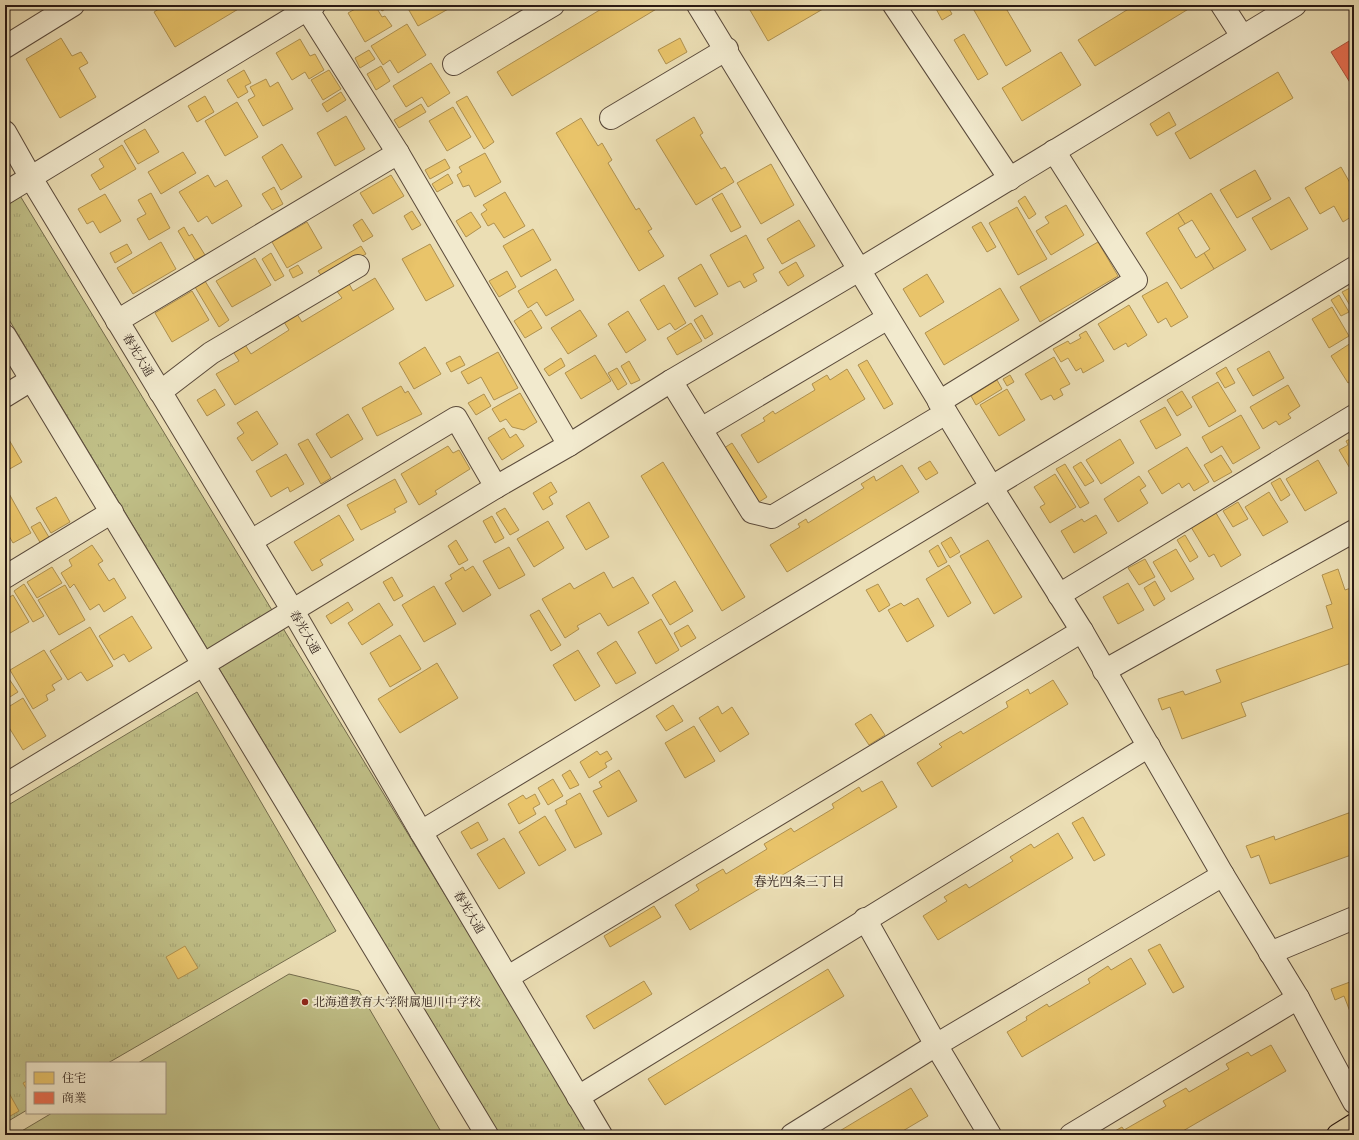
<svg xmlns="http://www.w3.org/2000/svg" width="1359" height="1140" font-family="'IM FELL English','Noto Serif JP',serif">
  <style>
    .grass { fill: url(#grass-tufts); stroke: #746c4d }
    .pitch { fill: #c0bf87; stroke: #746c4d }
    .homes { fill: #e9c46a; stroke: #af9150 }
    .shops { fill: #e76f51; stroke: #ae553e }
    .lines { fill: none; stroke-linecap: round; stroke-linejoin: round }
    .minor-casing { stroke: #5a4a3b; stroke-width: 24 }
    .major-casing { stroke: #291913; stroke-width: 24 }
    .minor { stroke: #f2eace; stroke-width: 22 }
    .major { stroke: #ebdeb4; stroke-width: 22 }
    .poi-dot { fill: #8f2418; stroke: #f2eace; stroke-width: 1.5 }
    .labels { text-anchor: middle; stroke-width: 4; stroke-linejoin: round; paint-order: stroke }
    .street-label { font-size: 12px; fill: #291913; stroke: #f2eace }
    .poi-label { font-size: 12px; fill: #291913; stroke: #f2eace; text-anchor: start }
    .neighbourhood-label { font-size: 13px; fill: #291913; stroke: #f2eace }
  </style>
  <defs>
    <pattern id="grass-tufts" width="24" height="20" patternUnits="userSpaceOnUse"><rect width="24" height="20" fill="#c0bf87"/><path d="M3 7l-1-3M5 7V3M7 7l1-3M15 17l-1-3M17 17v-4M19 17l1-3" fill="none" stroke="#a5a474"/></pattern>
  </defs>
  <rect width="100%" height="100%" fill="#ebdeb4"/>
  <filter id="stains"><feTurbulence type="fractalNoise" baseFrequency=".005" numOctaves="4"/><feColorMatrix values="0 0 0 0 .2 0 0 0 0 .09 0 0 0 0 .02 0 0 0 .5 -.17"/></filter>
  <radialGradient id="worn" r=".72"><stop offset=".6" stop-color="#630" stop-opacity="0"/><stop offset="1" stop-color="#630" stop-opacity=".3"/></radialGradient>
  <!-- grass -->
  <g class="grass">
    <polygon points="5,171 591,1135 500,1135 5,313"/>
    <polygon points="197,692 336,931 108,1063 27,1063 27,1110 5,1123 5,807"/>
  </g>
  <!-- pitch -->
  <polygon class="pitch" points="289,974 359,991 443,1135 15,1135 52,1113 165,1113 165,1063 138,1063"/>
  <!-- homes -->
  <g class="homes">
    <polygon points="165,5 245,5 175,47 154,12"/>
    <polygon points="362,5 375,5 382,17 385,16 392,26 365,42 348,13"/>
    <polygon points="378,5 392,5 382,11"/>
    <polygon points="406,5 448,5 450,8 418,26"/>
    <polygon points="608,5 663,5 512,96 497,72"/>
    <polygon points="747,5 820,5 823,9 768,41"/>
    <polygon points="934,5 947,5 952,14 942,20"/>
    <polygon points="971,5 1004,5 1031,51 1006,66"/>
    <polygon points="1135,5 1195,5 1095,66 1078,40"/>
    <polygon points="407,24 426,55 398,73 390,60 383,65 371,46"/>
    <polygon points="964,34 988,74 978,80 954,40"/>
    <polygon points="61,38 72,56 81,52 88,63 79,68 96,97 60,118 26,59"/>
    <polygon points="680,38 687,52 666,64 658,50"/>
    <polygon points="300,39 310,56 315,54 324,70 309,79 305,72 292,80 276,53"/>
    <polygon points="369,50 375,59 360,68 355,58"/>
    <polygon points="1061,52 1081,85 1022,121 1002,88"/>
    <polygon points="431,63 450,93 428,107 422,97 406,107 393,86"/>
    <polygon points="381,66 390,81 376,90 367,74"/>
    <polygon points="244,70 251,83 245,86 248,92 238,98 227,80"/>
    <polygon points="329,70 341,89 323,100 311,80"/>
    <polygon points="1278,72 1293,98 1190,159 1175,133"/>
    <polygon points="266,79 270,87 278,82 293,109 263,126 248,100 255,96 250,87"/>
    <polygon points="341,92 346,100 327,112 322,104"/>
    <polygon points="205,96 214,112 197,122 188,106"/>
    <polygon points="467,96 494,142 484,149 456,102"/>
    <polygon points="237,102 258,137 225,156 205,121"/>
    <polygon points="421,104 426,112 399,128 394,120"/>
    <polygon points="453,107 471,137 447,151 429,121"/>
    <polygon points="1169,112 1176,125 1157,136 1150,124"/>
    <polygon points="346,116 365,149 335,166 317,133"/>
    <polygon points="694,117 703,133 700,135 721,169 725,167 734,182 696,205 656,140"/>
    <polygon points="581,118 598,146 602,143 612,160 608,163 636,210 639,208 652,229 648,231 664,256 639,271 556,133"/>
    <polygon points="145,129 159,152 138,164 124,141"/>
    <polygon points="282,144 302,177 281,190 262,157"/>
    <polygon points="122,145 136,169 100,190 91,175 104,167 99,159"/>
    <polygon points="183,152 196,173 161,194 148,172"/>
    <polygon points="485,153 501,182 475,197 469,185 463,187 457,175 462,172 459,167"/>
    <polygon points="445,159 450,168 430,179 425,170"/>
    <polygon points="771,164 794,205 761,224 737,183"/>
    <polygon points="1341,167 1354,190 1354,215 1343,222 1334,206 1320,214 1305,188"/>
    <polygon points="1255,170 1271,199 1237,218 1220,190"/>
    <polygon points="448,174 453,183 437,192 432,184"/>
    <polygon points="208,175 215,187 227,180 242,206 212,224 207,216 198,222 179,192"/>
    <polygon points="391,175 404,196 373,214 360,193"/>
    <polygon points="274,187 283,204 272,210 262,194"/>
    <polygon points="505,192 525,226 504,238 494,223 488,226 481,214 487,210 483,205"/>
    <polygon points="151,193 170,228 149,240 137,219 146,214 138,200"/>
    <polygon points="722,193 741,227 731,232 712,199"/>
    <polygon points="1211,193 1246,250 1214,269 1204,253 1210,249 1192,220 1185,224 1178,213"/>
    <polygon points="105,194 121,221 100,233 93,221 87,224 78,209"/>
    <polygon points="1025,196 1036,214 1029,219 1018,201"/>
    <polygon points="1289,197 1308,229 1271,250 1252,218"/>
    <polygon points="1066,205 1084,235 1051,255 1036,231 1049,223 1045,217"/>
    <polygon points="1017,207 1047,259 1018,275 989,223"/>
    <polygon points="412,211 421,225 412,230 404,216"/>
    <polygon points="471,212 481,227 466,237 456,221"/>
    <polygon points="1178,213 1185,224 1178,228 1196,258 1204,253 1214,269 1181,289 1146,233"/>
    <polygon points="362,219 373,236 363,242 353,225"/>
    <polygon points="799,220 815,246 782,264 767,239"/>
    <polygon points="307,222 322,248 287,268 272,242"/>
    <polygon points="981,222 996,247 987,252 972,227"/>
    <polygon points="184,227 189,236 192,234 205,255 195,260 178,231"/>
    <polygon points="533,229 551,260 521,277 503,246"/>
    <polygon points="746,235 764,268 753,274 757,281 744,288 740,281 728,287 710,255"/>
    <polygon points="161,242 176,269 133,294 117,268"/>
    <polygon points="1098,242 1118,276 1040,322 1020,287"/>
    <polygon points="127,244 132,253 115,263 110,253"/>
    <polygon points="430,244 454,286 426,301 402,259"/>
    <polygon points="361,246 366,254 323,278 318,271"/>
    <polygon points="271,253 284,276 275,281 262,259"/>
    <polygon points="255,258 271,285 232,307 216,281"/>
    <polygon points="796,262 804,276 788,286 779,272"/>
    <polygon points="701,264 718,294 695,307 678,278"/>
    <polygon points="298,265 303,273 293,278 289,270"/>
    <polygon points="556,269 574,300 546,316 537,302 528,308 518,291"/>
    <polygon points="507,271 516,287 499,297 489,281"/>
    <polygon points="927,274 944,302 920,317 903,289"/>
    <polygon points="375,278 394,309 235,405 216,374 239,361 232,350 244,343 251,354 289,330 284,322 297,314 302,322 342,298 336,290 348,282 353,291"/>
    <polygon points="205,281 229,320 219,327 195,287"/>
    <polygon points="1167,282 1188,317 1171,327 1166,318 1158,323 1142,296"/>
    <polygon points="664,285 686,323 675,330 670,323 658,330 640,300"/>
    <polygon points="1352,287 1354,292 1354,308 1352,309 1342,292"/>
    <polygon points="1000,288 1019,320 944,365 925,333"/>
    <polygon points="192,291 209,320 172,342 155,313"/>
    <polygon points="1339,295 1349,312 1341,316 1331,300"/>
    <polygon points="1129,305 1147,335 1128,347 1126,343 1114,350 1098,324"/>
    <polygon points="1332,307 1349,336 1329,348 1312,319"/>
    <polygon points="531,310 542,328 525,338 514,321"/>
    <polygon points="580,310 597,336 568,354 551,328"/>
    <polygon points="628,311 646,340 626,353 608,324"/>
    <polygon points="702,315 713,334 705,339 694,320"/>
    <polygon points="691,323 702,341 677,355 667,338"/>
    <polygon points="1086,331 1104,361 1083,373 1081,368 1076,371 1068,358 1061,362 1053,349 1068,341 1070,344 1081,338 1079,335"/>
    <polygon points="1354,341 1354,380 1348,383 1331,356"/>
    <polygon points="425,347 441,374 414,389 399,363"/>
    <polygon points="1269,351 1284,378 1253,396 1237,369"/>
    <polygon points="498,352 518,388 494,400 481,377 468,384 461,372"/>
    <polygon points="595,355 611,381 581,399 565,373"/>
    <polygon points="460,356 465,365 451,372 446,363"/>
    <polygon points="1054,357 1070,384 1060,389 1063,395 1054,400 1051,395 1041,400 1025,374"/>
    <polygon points="561,358 565,366 549,376 544,369"/>
    <polygon points="867,360 893,404 884,409 858,365"/>
    <polygon points="629,361 640,380 631,384 621,366"/>
    <polygon points="1226,367 1235,383 1225,388 1216,373"/>
    <polygon points="617,368 627,384 618,390 608,373"/>
    <polygon points="847,369 865,399 758,463 741,435 765,421 763,418 773,411 775,414 815,390 812,384 827,375 830,380"/>
    <polygon points="1010,375 1014,382 1007,386 1003,379"/>
    <polygon points="997,380 1002,389 976,405 971,396"/>
    <polygon points="1218,382 1236,411 1209,427 1192,397"/>
    <polygon points="1288,385 1300,406 1288,414 1291,418 1279,425 1276,421 1263,429 1250,407"/>
    <polygon points="401,386 405,393 408,391 422,414 377,436 362,408"/>
    <polygon points="215,389 225,405 207,416 197,400"/>
    <polygon points="1007,389 1025,420 999,436 980,405"/>
    <polygon points="1182,391 1192,407 1177,416 1167,400"/>
    <polygon points="520,393 537,422 524,430 512,427 506,419 500,422 492,409"/>
    <polygon points="484,394 491,406 476,415 468,403"/>
    <polygon points="1165,407 1181,435 1156,449 1140,421"/>
    <polygon points="257,411 278,444 252,461 237,438 244,433 237,423"/>
    <polygon points="348,414 363,439 331,458 316,434"/>
    <polygon points="1241,415 1260,448 1233,464 1222,446 1211,453 1202,437"/>
    <polygon points="504,428 510,438 516,434 524,446 502,460 488,438"/>
    <polygon points="5,433 22,462 6,471 5,470"/>
    <polygon points="1354,437 1354,475 1339,450 1348,445 1346,441"/>
    <polygon points="308,439 331,478 321,484 298,444"/>
    <polygon points="1120,439 1134,463 1101,484 1086,460"/>
    <polygon points="732,443 767,497 759,502 724,448"/>
    <polygon points="448,446 453,453 459,450 470,469 435,491 437,494 419,505 401,474"/>
    <polygon points="1187,447 1209,482 1194,491 1189,483 1182,488 1179,483 1162,494 1148,471"/>
    <polygon points="286,454 304,484 290,492 288,487 271,497 256,471"/>
    <polygon points="1221,455 1232,472 1214,482 1204,465"/>
    <polygon points="1318,460 1337,493 1305,511 1286,479"/>
    <polygon points="930,461 938,473 926,480 918,468"/>
    <polygon points="663,462 745,597 722,611 641,476"/>
    <polygon points="1081,462 1094,481 1085,486 1073,467"/>
    <polygon points="1065,464 1089,503 1080,508 1056,469"/>
    <polygon points="902,465 919,492 787,572 770,545 800,527 798,524 806,519 808,523 864,488 861,484 874,476 876,481"/>
    <polygon points="1055,474 1076,507 1050,523 1040,507 1045,504 1034,487"/>
    <polygon points="1139,476 1146,486 1140,490 1148,503 1118,522 1104,499"/>
    <polygon points="1280,478 1290,495 1281,501 1271,483"/>
    <polygon points="395,479 407,502 394,509 396,512 361,530 347,505"/>
    <polygon points="551,482 557,492 549,497 553,504 543,510 533,493"/>
    <polygon points="7,490 31,533 13,543 9,536 5,538 5,491"/>
    <polygon points="1269,492 1288,522 1263,536 1245,507"/>
    <polygon points="56,497 70,522 51,533 36,508"/>
    <polygon points="589,502 609,537 586,550 566,516"/>
    <polygon points="1238,502 1248,519 1233,527 1223,511"/>
    <polygon points="505,508 519,530 510,535 496,513"/>
    <polygon points="1216,513 1241,555 1221,567 1214,554 1209,557 1191,527"/>
    <polygon points="339,515 354,540 320,560 323,565 312,571 294,542"/>
    <polygon points="1096,515 1107,533 1074,553 1061,531 1082,519 1084,522"/>
    <polygon points="492,516 504,538 495,543 483,521"/>
    <polygon points="548,521 564,548 534,567 517,539"/>
    <polygon points="40,522 50,539 41,544 31,527"/>
    <polygon points="1185,535 1198,557 1190,562 1177,540"/>
    <polygon points="951,537 960,552 950,558 941,543"/>
    <polygon points="456,540 468,560 459,565 448,546"/>
    <polygon points="988,540 1022,597 994,614 960,556"/>
    <polygon points="92,545 103,561 98,564 109,581 114,578 126,598 104,612 99,604 90,610 74,584 70,588 61,573 72,566 69,560"/>
    <polygon points="938,545 947,562 938,567 929,551"/>
    <polygon points="509,547 525,575 499,589 483,561"/>
    <polygon points="1176,549 1194,579 1171,592 1153,562"/>
    <polygon points="1145,559 1155,577 1139,585 1128,568"/>
    <polygon points="949,565 971,603 948,617 926,579"/>
    <polygon points="473,566 491,595 463,612 445,583 452,579 450,575 463,567 465,571"/>
    <polygon points="52,567 62,583 37,598 27,582"/>
    <polygon points="1338,569 1345,590 1354,587 1354,662 1241,703 1246,716 1182,739 1170,707 1162,710 1158,699 1183,691 1185,695 1221,682 1216,670 1333,628 1326,606 1332,604 1322,575"/>
    <polygon points="604,572 613,588 633,577 649,603 608,626 600,613 577,626 579,629 565,638 542,599 570,583 574,589"/>
    <polygon points="392,577 403,596 394,601 383,582"/>
    <polygon points="675,581 693,611 670,625 652,595"/>
    <polygon points="1155,581 1165,599 1154,606 1144,588"/>
    <polygon points="1128,583 1144,610 1118,624 1103,597"/>
    <polygon points="24,584 44,616 33,622 14,591"/>
    <polygon points="878,584 890,605 879,612 866,590"/>
    <polygon points="65,585 85,620 59,635 38,600"/>
    <polygon points="434,586 456,624 424,642 402,605"/>
    <polygon points="13,595 29,622 5,636 5,600"/>
    <polygon points="918,598 934,626 907,642 888,610 901,603 904,606"/>
    <polygon points="348,602 353,610 331,624 326,616"/>
    <polygon points="379,603 393,625 362,645 348,623"/>
    <polygon points="539,610 561,645 551,651 530,615"/>
    <polygon points="132,616 152,648 129,662 124,654 114,660 99,636"/>
    <polygon points="661,619 679,650 656,664 638,632"/>
    <polygon points="688,625 696,638 681,647 674,633"/>
    <polygon points="90,627 113,666 87,681 81,672 68,680 50,651"/>
    <polygon points="400,635 421,669 390,687 370,653"/>
    <polygon points="616,641 636,673 616,684 597,653"/>
    <polygon points="44,650 62,679 52,685 55,690 46,695 48,700 33,709 10,670"/>
    <polygon points="578,650 600,686 575,701 553,665"/>
    <polygon points="437,663 458,698 400,733 378,699"/>
    <polygon points="5,673 18,692 5,700"/>
    <polygon points="1053,680 1068,704 932,787 917,763 942,747 939,744 961,731 963,734 1008,707 1006,702 1028,689 1030,694"/>
    <polygon points="23,698 46,736 23,750 5,721 5,709"/>
    <polygon points="673,705 683,721 666,731 656,716"/>
    <polygon points="718,706 722,714 732,707 749,734 720,752 699,718"/>
    <polygon points="871,714 885,735 869,745 855,724"/>
    <polygon points="694,726 715,761 685,778 665,743"/>
    <polygon points="5,732 9,738 5,740"/>
    <polygon points="597,751 600,755 607,751 612,759 605,763 607,767 589,778 580,762"/>
    <polygon points="570,770 579,785 570,789 562,775"/>
    <polygon points="619,770 637,801 608,817 593,791 602,787 599,782"/>
    <polygon points="553,779 563,796 548,805 538,788"/>
    <polygon points="882,781 897,807 690,930 675,905 699,890 696,885 723,869 726,874 767,849 764,844 791,828 794,832 834,808 832,804 859,787 862,792"/>
    <polygon points="580,793 602,834 575,848 555,810 567,804 566,801"/>
    <polygon points="535,794 540,804 533,808 536,814 519,824 508,804 523,795 526,799"/>
    <polygon points="1354,811 1354,854 1270,884 1259,855 1251,858 1246,846 1274,836 1275,840"/>
    <polygon points="545,816 566,850 539,866 519,832"/>
    <polygon points="1083,817 1105,855 1094,861 1072,823"/>
    <polygon points="478,822 488,840 471,849 461,832"/>
    <polygon points="1058,833 1073,858 938,940 923,916 947,901 944,897 966,884 969,888 1013,861 1010,857 1031,844 1034,848"/>
    <polygon points="504,838 525,873 499,889 477,854"/>
    <polygon points="654,906 661,917 610,947 604,936"/>
    <polygon points="1160,944 1184,987 1173,993 1148,950"/>
    <polygon points="185,946 198,968 178,979 166,957"/>
    <polygon points="1131,958 1146,984 1022,1057 1007,1032 1027,1020 1026,1017 1047,1004 1049,1007 1090,983 1088,979 1108,966 1111,970"/>
    <polygon points="828,969 844,996 665,1105 648,1079"/>
    <polygon points="644,981 652,994 594,1029 586,1016"/>
    <polygon points="1350,982 1352,988 1354,988 1354,1022 1344,996 1335,1000 1331,989"/>
    <polygon points="1271,1045 1286,1071 1176,1135 1108,1135 1122,1127 1124,1130 1166,1106 1163,1101 1186,1088 1189,1092 1229,1069 1226,1064 1248,1052 1251,1056"/>
    <polygon points="27,1081 27,1090 23,1083"/>
    <polygon points="911,1088 928,1116 896,1135 833,1135"/>
    <polygon points="9,1093 19,1111 5,1119 5,1095"/>
  </g>
  <!-- shops -->
  <polygon class="shops" points="1354,38 1354,89 1331,52"/>
  <g class="lines">
    <!-- minor casing -->
    <g class="minor-casing">
      <g id="minor">
        <polyline points="698,5 992,488 1082,631 1223,875 1298,998 1354,1102"/>
        <polyline points="894,5 1010,179"/>
        <polyline points="1222,5 1242,36"/>
        <polyline points="307,9 398,153 569,445"/>
        <polyline points="5,47 73,5"/>
        <polyline points="454,64 553,5"/>
        <polyline points="611,118 727,49"/>
        <polyline points="5,132 31,178 293,611 421,832 601,1135"/>
        <polyline points="5,193 314,5"/>
        <polyline points="117,321 398,153"/>
        <polyline points="5,336 487,1135"/>
        <polyline points="671,381 752,512 772,517 946,413"/>
        <polyline points="160,392 211,353 358,266"/>
        <polyline points="5,396 31,380"/>
        <polyline points="939,402 1136,280 1054,151"/>
        <polyline points="701,429 888,318"/>
        <polyline points="251,541 456,418 496,487"/>
        <polyline points="5,577 112,512"/>
        <polyline points="1059,595 1354,416"/>
        <polyline points="1104,671 1354,531"/>
        <polyline points="5,785 496,487 569,445 671,381 859,270 1295,5"/>
        <polyline points="421,832 1354,268"/>
        <polyline points="865,919 936,1045 990,1135"/>
        <polyline points="1270,953 1354,918"/>
        <polyline points="508,977 1082,631"/>
        <polyline points="578,1097 1149,746"/>
        <polyline points="792,1135 936,1045 1223,875"/>
        <polyline points="1071,1135 1298,998"/>
      </g>
    </g>
    <!-- major casing -->
    <g class="major-casing">
      <polyline id="major" points="1338,1135 1354,1125"/>
    </g>
    <!-- minor -->
    <use href="#minor" class="minor"/>
    <!-- major -->
    <use href="#major" class="major"/>
  </g>
  <!-- markers -->
  <circle class="poi-dot" cx="305" cy="1002" r="4"/>
  <g class="labels">
    <!-- street labels -->
    <g class="street-label">
      <text transform="translate(138 355) rotate(59)" y="4">春光大通</text>
      <text transform="translate(305 632) rotate(60)" y="4">春光大通</text>
      <text transform="translate(469 912) rotate(59)" y="4">春光大通</text>
    </g>
    <!-- poi labels -->
    <g class="poi-label">
      <text x="313" y="1006">北海道教育大学附属旭川中学校</text>
    </g>
    <!-- neighbourhood labels -->
    <g class="neighbourhood-label">
      <text x="799" y="886">春光四条三丁目</text>
    </g>
  </g>
  <!-- margin -->
  <rect width="1359" height="1140" fill="none" stroke="#ebdeb4" stroke-width="20"/>
  <rect x="6" y="6" width="1347" height="1128" fill="none" stroke="#291913" stroke-width="2"/>
  <rect x="10" y="10" width="1339" height="1120" fill="none" stroke="#291913"/>
  <!-- legend -->
  <rect x="26" y="1062" width="140" height="52" fill="#f2eace" stroke="#a29683"/>
  <rect x="34" y="1072" width="20" height="12" fill="#e9c46a" stroke="#a29683"/>
  <text x="62" y="1082" font-size="12" fill="#291913">住宅</text>
  <rect x="34" y="1092" width="20" height="12" fill="#e76f51" stroke="#a29683"/>
  <text x="62" y="1102" font-size="12" fill="#291913">商業</text>
  <rect width="100%" height="100%" filter="url(#stains)"/>
  <rect width="100%" height="100%" fill="url(#worn)"/>
</svg>
